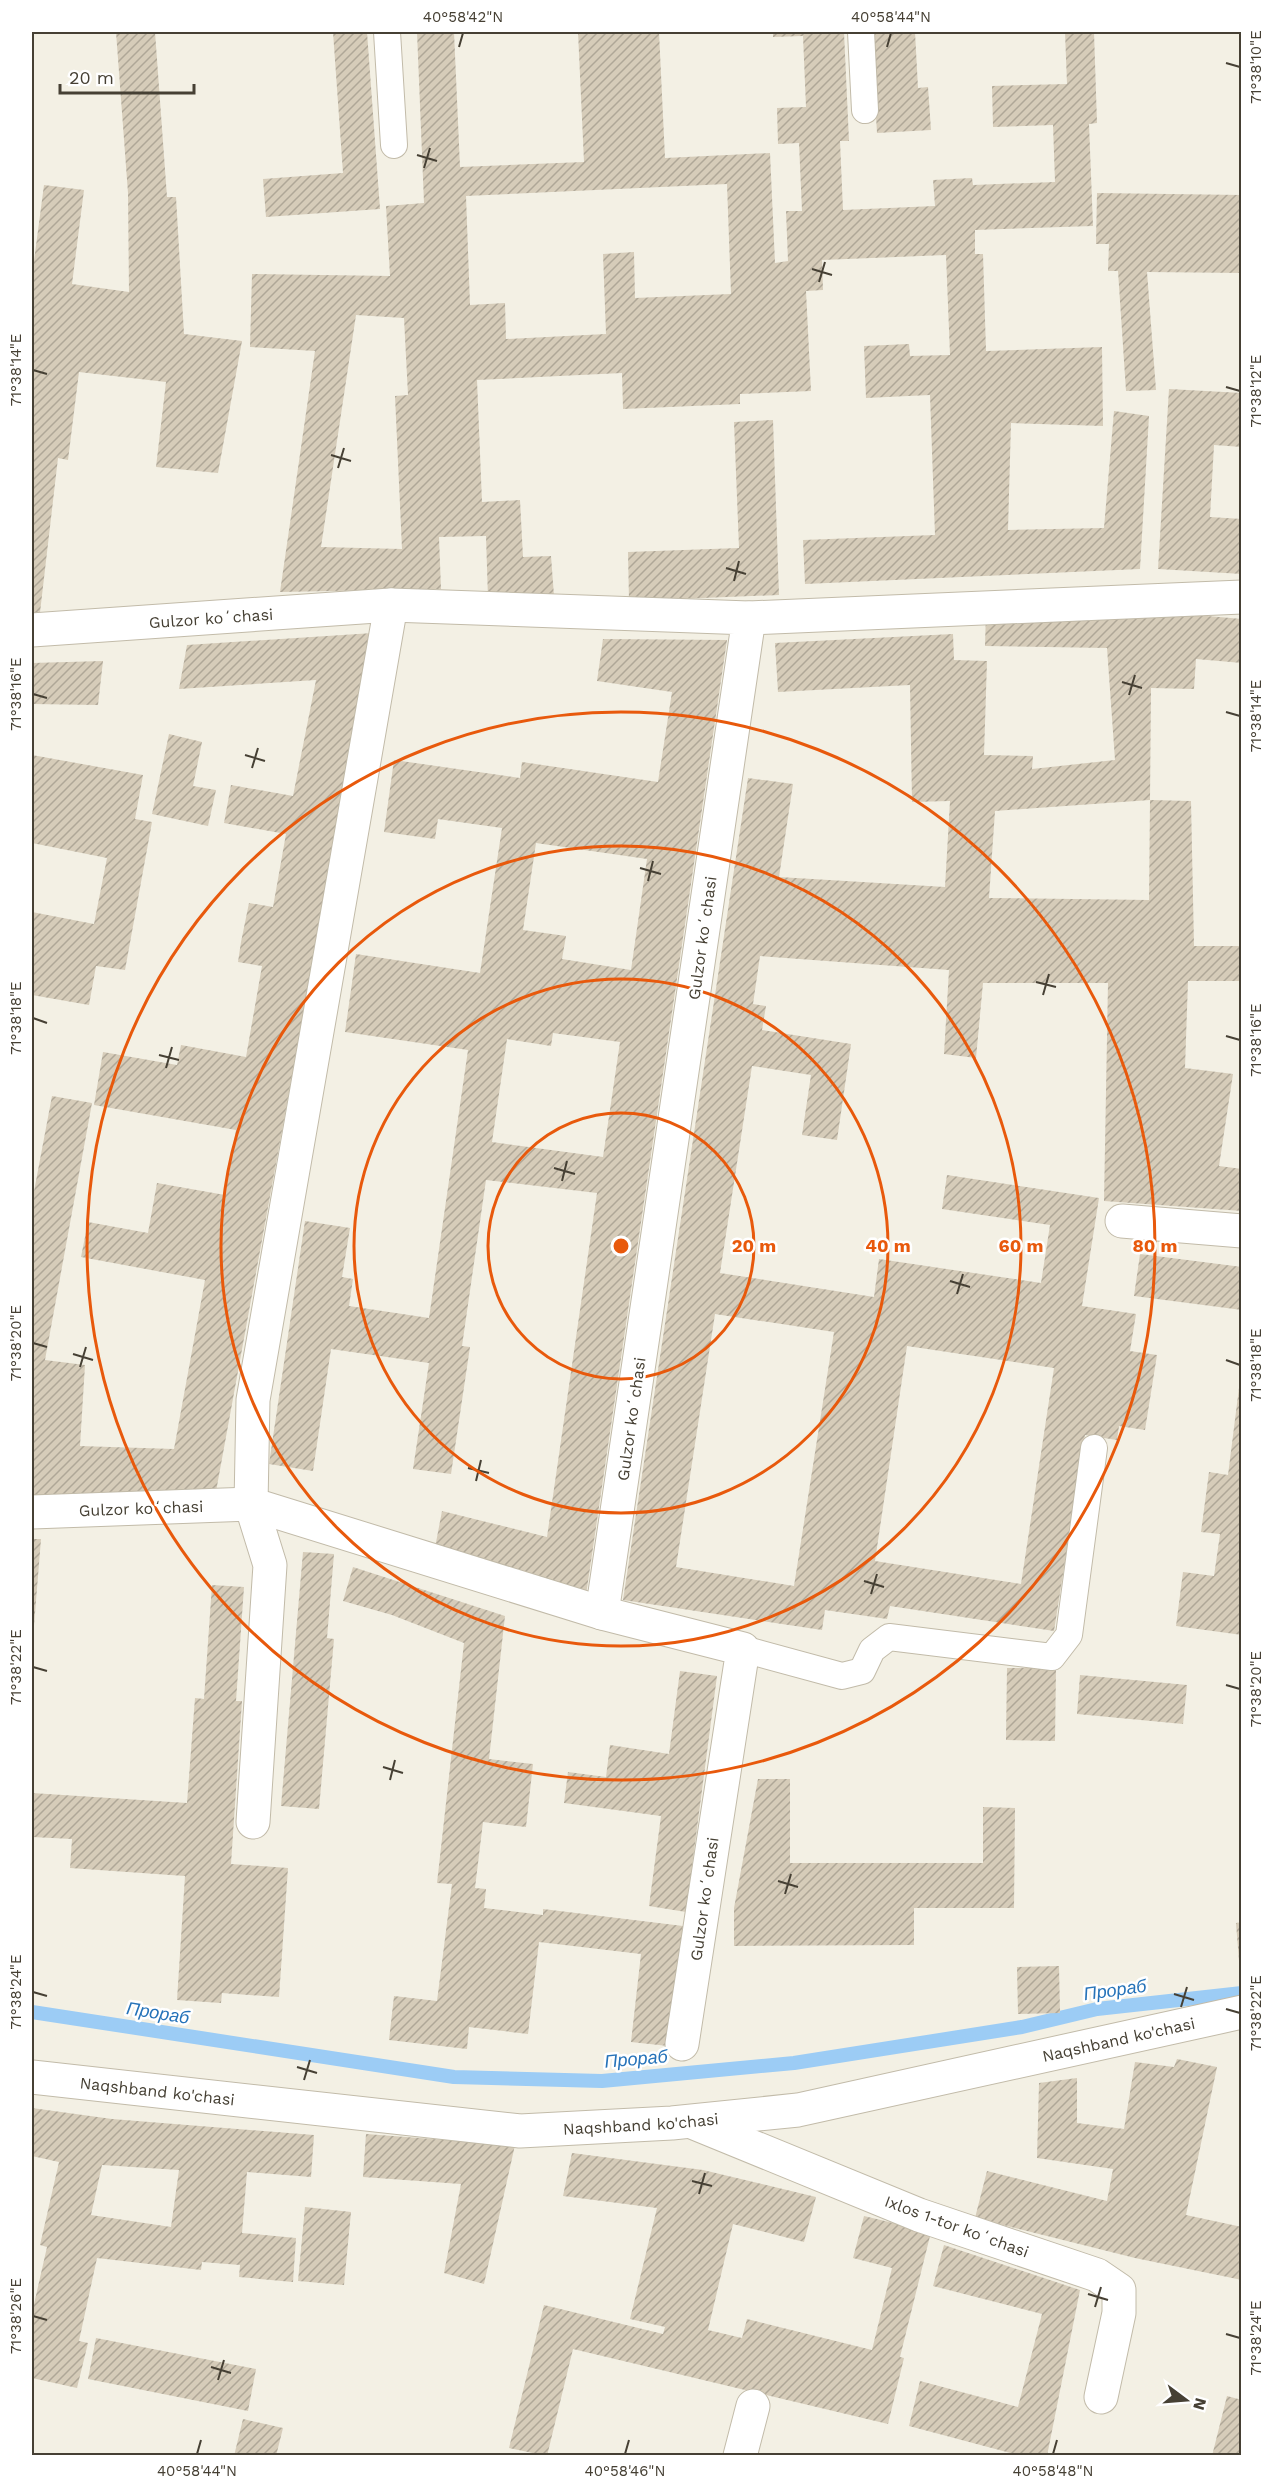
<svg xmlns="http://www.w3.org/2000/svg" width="1273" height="2487" font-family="'Work Sans',sans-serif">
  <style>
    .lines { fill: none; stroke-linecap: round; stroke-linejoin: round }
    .stream { stroke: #9cccf5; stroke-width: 14 }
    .building { fill: url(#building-hatch); fill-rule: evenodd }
    .service-casing { stroke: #c2bba9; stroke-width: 28 }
    .minor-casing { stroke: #c2bba9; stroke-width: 35 }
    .tertiary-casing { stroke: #c2bba9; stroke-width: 35 }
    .service { stroke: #fff; stroke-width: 26 }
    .minor { stroke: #fff; stroke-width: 33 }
    .tertiary { stroke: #fff; stroke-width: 33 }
    .ticks { fill: none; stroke: #464034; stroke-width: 2 }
    .ring { fill: none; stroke: #e8590c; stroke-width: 3 }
    .labels { text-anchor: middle; stroke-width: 5; stroke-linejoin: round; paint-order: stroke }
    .street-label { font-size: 16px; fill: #464034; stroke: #fff }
    .water-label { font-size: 18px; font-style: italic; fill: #2673b9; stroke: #fff }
    .centre { fill: #e8590c; stroke: #fff; stroke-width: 3 }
    .ring-label { font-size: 18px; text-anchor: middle; font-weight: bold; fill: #e8590c; stroke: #fff; stroke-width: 5; stroke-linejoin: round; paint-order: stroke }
    .neatline { fill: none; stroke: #464034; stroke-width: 2 }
    .ticks-label { font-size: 15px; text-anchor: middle; fill: #464034 }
  </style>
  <defs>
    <pattern id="building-hatch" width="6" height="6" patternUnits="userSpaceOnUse" patternTransform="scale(1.5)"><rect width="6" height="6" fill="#d6ccb9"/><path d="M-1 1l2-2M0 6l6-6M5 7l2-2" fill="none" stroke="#afa797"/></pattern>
  </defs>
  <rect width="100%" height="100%" fill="#f3f0e4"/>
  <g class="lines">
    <!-- stream -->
    <polyline class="stream" points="32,2012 454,2077 602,2081 794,2063 1022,2027 1097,2009 1242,1993"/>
  </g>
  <!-- building -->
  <g class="building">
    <polygon points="116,32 155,32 167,197 176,197 184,334 242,341 218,473 156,467 166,382 79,372 68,460 58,458 39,621 32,620 32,276 44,185 84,190 72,284 129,292 128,193"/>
    <polygon points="333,32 367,32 380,209 266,217 263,179 343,173"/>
    <path d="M417 32H454L460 167 584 162 578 32H659L665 158 770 153 775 263 788 261 786 211H802L799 143 778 144 777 108 806 107 803 36 773 37V32H844L849 141H840L843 210 935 206 933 180 972 178 973 185 1055 182 1053 125 993 127 992 86 1067 84 1065 32H1094L1097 123 1089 124 1093 226 975 230V254H983L986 351 1102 347 1103 426 1011 423 1008 530 1104 528 1114 411 1149 416 1140 569 805 584 803 540 935 535 930 395 866 398 864 346 909 344 910 356 950 355 946 255 822 260 823 290 806 291 811 391 740 394V404L623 409 622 373 477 380 482 502 520 500 523 557 551 556 554 596 488 599 486 536 439 537 441 589 280 592 315 351 250 347 252 274 390 276 386 206 424 203ZM727 184 731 294 635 298 634 252 603 254 606 334 506 339 505 303 470 305 466 196ZM356 315 404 318 408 395 395 396 402 549 321 547Z"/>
    <polygon points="871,32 915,32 918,88 928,87 931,130 877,133"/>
    <polygon points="1097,193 1242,195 1242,273 1147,272 1156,390 1126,391 1118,271 1108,271 1109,244 1096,244"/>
    <polygon points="1169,389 1242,393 1242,447 1214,445 1210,517 1242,519 1242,574 1158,569"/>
    <polygon points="773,420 779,595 629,601 628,552 739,548 734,422"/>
    <path d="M986 611H1150L1242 619V663L1196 659 1194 689 1151 688 1150 800 995 811 989 898 1149 900 1150 800 1191 801 1194 946H1242V981H1188L1185 1068 1233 1074 1219 1166 1242 1169V1211L1104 1201 1108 983H983L976 1058 944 1054 949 970 760 956 753 1004 766 1006 762 1030 851 1044 837 1140 802 1135 811 1075 752 1066 720 1273 874 1297 879 1259 1041 1283 1050 1225 942 1209 947 1175 1099 1198 1082 1306 1136 1314 1130 1351 1157 1355 1145 1430 1119 1426 1117 1440 1085 1435 1054 1631 890 1606 887 1619 825 1610 822 1630 623 1600 748 778 793 784 779 877 945 887 950 801 912 802 910 685 778 692 775 643 953 634 954 660 987 661 984 755 1033 756 1032 769 1115 760 1107 648 985 646ZM715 1314 834 1332 794 1586 676 1567ZM907 1346 1054 1368 1021 1584 875 1561Z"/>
    <polygon points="373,633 215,1497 32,1498 32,1202 52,1096 92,1103 45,1360 85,1365 80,1446 174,1449 205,1280 81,1257 88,1222 148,1233 157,1183 225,1195 236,1130 94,1105 103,1052 177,1065 181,1045 246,1057 262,966 238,962 241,942 249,903 273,907 286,834 224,823 231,785 293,796 316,680 179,689 187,645"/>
    <path d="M603 639 727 640 586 1595 434 1553 442 1511 547 1537 597 1193 486 1180 462 1346 470 1347 451 1474 413 1469 429 1363 331 1349 313 1471 269 1464 305 1221 350 1228 342 1277 353 1279 349 1306 429 1318 468 1050 345 1032 351 990 356 954 480 973 502 828 438 819 435 839 384 832 394 760 520 778 522 762 658 782 672 692 597 681ZM536 843 647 859 631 970 562 959 566 936 523 930ZM553 1033 620 1042 603 1157 492 1142 507 1039 551 1046Z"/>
    <polygon points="103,661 98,705 32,704 32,663"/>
    <polygon points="169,734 202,742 193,786 216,790 208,826 152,814"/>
    <polygon points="32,755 143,775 135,819 152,822 125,970 96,966 89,1005 32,995 32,912 94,924 107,858 32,843"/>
    <polygon points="1140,1254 1242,1267 1242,1310 1134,1296"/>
    <polygon points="1240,1380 1242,1381 1242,1635 1176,1626 1183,1572 1214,1576 1220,1534 1201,1532 1209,1472 1228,1475"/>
    <polygon points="32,1539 41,1539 33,1638 32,1638"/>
    <polygon points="303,1552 334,1554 327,1638 334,1639 319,1809 281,1806"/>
    <polygon points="353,1567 505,1616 489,1759 533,1764 526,1827 483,1822 475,1888 486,1889 484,1908 543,1915 543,1909 683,1926 668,2046 631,2042 641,1954 539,1942 528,2034 469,2027 467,2049 389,2040 394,1996 437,2001 452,1884 437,1883 464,1643 392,1615 343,1601"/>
    <polygon points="212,1585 244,1587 236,1701 242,1701 231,1864 288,1868 279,1997 222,1993 221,2003 177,2000 185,1876 70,1868 72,1839 32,1837 32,1793 187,1803 195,1698 204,1699"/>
    <polygon points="1007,1668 1056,1668 1055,1741 1006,1740"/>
    <polygon points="680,1671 717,1676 686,1912 649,1906 661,1816 564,1803 568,1772 606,1777 610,1745 669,1754"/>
    <polygon points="1080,1675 1187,1685 1183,1724 1077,1714"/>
    <polygon points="758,1779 790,1779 790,1863 983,1863 983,1807 1015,1808 1014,1908 914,1908 914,1945 734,1946 734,1908"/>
    <polygon points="1242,1922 1242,1961 1239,1961 1236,1923"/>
    <polygon points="1059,1966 1060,2013 1018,2014 1017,1967"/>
    <polygon points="1177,2059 1217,2067 1186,2215 1242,2227 1242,2280 1135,2258 975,2218 987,2171 1107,2201 1113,2169 1037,2158 1039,2083 1077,2078 1077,2123 1124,2129 1135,2062 1174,2067"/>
    <path d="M32 2108 112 2119 314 2135 311 2177 247 2172 242 2233 296 2238 293 2282 239 2277 240 2265 202 2262 201 2270 97 2258 79 2341 88 2343 77 2388 32 2378V2313L47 2247 40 2245 59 2162 32 2156ZM102 2165 179 2170 171 2227 91 2215Z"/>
    <polygon points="366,2134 515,2145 484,2284 444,2273 461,2184 363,2177"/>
    <polygon points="572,2153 703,2170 816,2197 804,2242 733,2224 708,2330 742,2338 747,2319 872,2350 892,2268 853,2258 864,2216 931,2232 900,2357 904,2358 888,2424 573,2349 547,2456 509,2448 544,2305 663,2334 665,2327 630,2319 657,2208 563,2196"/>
    <polygon points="305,2207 351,2212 344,2285 298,2281"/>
    <polygon points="944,2245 1080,2290 1047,2456 1022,2456 909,2426 920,2381 1018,2407 1042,2314 933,2286"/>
    <polygon points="96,2338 256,2369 248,2411 88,2379"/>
    <polygon points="1227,2396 1242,2400 1242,2456 1212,2456"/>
    <polygon points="243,2419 283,2428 276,2456 234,2456"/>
  </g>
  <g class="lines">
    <!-- service casing -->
    <g class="service-casing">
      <g id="service">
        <polyline points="387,32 394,145"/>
        <polyline points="861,32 865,110"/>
        <polyline points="743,1649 842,1676 862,1671 872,1650 889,1637 1052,1657 1069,1635 1094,1448"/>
      </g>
    </g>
    <!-- minor casing -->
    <g class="minor-casing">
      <g id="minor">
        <polyline points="749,618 1242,597"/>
        <polyline points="32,630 391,605 749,618 602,1613"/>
        <polyline points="1122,1221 1242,1231"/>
        <polyline points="32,1512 251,1504 602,1613 743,1649 682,2044"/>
        <polyline points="253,1822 270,1565 251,1504 253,1400 391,605"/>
        <polyline points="692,2122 919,2215 1097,2275 1119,2290 1119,2313 1101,2397"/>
        <polyline points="740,2456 753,2406"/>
      </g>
    </g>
    <!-- tertiary casing -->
    <g class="tertiary-casing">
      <g id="tertiary">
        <path id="s1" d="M32 2077 520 2131 672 2123 798 2110 1242 2012"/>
      </g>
    </g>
    <!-- service -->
    <use href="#service" class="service"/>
    <!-- minor -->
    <use href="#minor" class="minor"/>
    <!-- tertiary -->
    <use href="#tertiary" class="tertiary"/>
  </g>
  <!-- ticks -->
  <path class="ticks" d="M459 47 463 33M887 47 891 33M1226 63 1240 67M417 155 437 161M424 168 430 148M812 269 832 275M819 282 825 262M33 370 47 374M1226 387 1240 391M331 455 351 461M338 468 344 448M726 568 746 574M734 581 739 561M1122 682 1142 688M33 694 47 698M1129 695 1135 675M1226 712 1240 716M245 755 265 761M252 768 258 748M640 868 661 874M648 881 653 861M1036 982 1056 987M1043 995 1049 974M33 1018 47 1023M1226 1036 1240 1040M159 1055 179 1060M166 1068 172 1047M554 1168 575 1174M562 1181 567 1161M950 1281 970 1287M957 1294 963 1274M33 1343 47 1347M73 1354 93 1360M1226 1360 1240 1365M80 1367 86 1347M468 1468 489 1473M476 1481 481 1460M864 1581 884 1587M871 1594 877 1574M33 1667 47 1671M1226 1685 1240 1689M383 1767 403 1773M390 1780 395 1760M778 1881 798 1887M785 1894 791 1874M33 1992 47 1996M1174 1994 1194 2000M1181 2007 1187 1987M1226 2009 1240 2013M297 2067 317 2073M304 2080 310 2060M692 2181 712 2186M699 2194 705 2173M1088 2294 1108 2300M1095 2307 1101 2287M33 2316 47 2320M1226 2334 1240 2338M211 2367 231 2373M218 2380 224 2360M197 2454 201 2440M625 2454 629 2440M1053 2454 1057 2440"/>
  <!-- distance rings -->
  <g class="ring">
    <circle cx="621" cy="1246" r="133"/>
    <circle cx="621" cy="1246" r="267"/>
    <circle cx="621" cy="1246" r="400"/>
    <circle cx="621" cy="1246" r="534"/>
  </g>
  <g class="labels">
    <!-- street labels -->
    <g class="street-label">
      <text transform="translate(211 618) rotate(-4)" y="6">Gulzor koʻchasi</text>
      <text transform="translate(702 938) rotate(-82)" y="6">Gulzor koʻchasi</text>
      <text transform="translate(631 1419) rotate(-82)" y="6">Gulzor koʻchasi</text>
      <text transform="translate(141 1508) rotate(-2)" y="6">Gulzor koʻchasi</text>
      <text transform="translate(704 1899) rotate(-82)" y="6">Gulzor koʻchasi</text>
      <text dy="6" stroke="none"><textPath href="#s1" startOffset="1098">Naqshband ko'chasi</textPath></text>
      <text dy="6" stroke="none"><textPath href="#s1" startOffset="126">Naqshband ko'chasi</textPath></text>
      <text dy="6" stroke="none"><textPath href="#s1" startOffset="612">Naqshband ko'chasi</textPath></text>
      <text transform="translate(957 2226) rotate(20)" y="6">Ixlos 1-tor koʻchasi</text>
    </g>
    <!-- water labels -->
    <g class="water-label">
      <text transform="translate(1115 1990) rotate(-8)" y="6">Прораб</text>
      <text transform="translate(158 2013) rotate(9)" y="6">Прораб</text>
      <text transform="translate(636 2059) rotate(-5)" y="6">Прораб</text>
    </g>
  </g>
  <circle cx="621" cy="1246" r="9" class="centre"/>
  <g class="ring-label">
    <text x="754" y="1252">20 m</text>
    <text x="888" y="1252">40 m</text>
    <text x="1021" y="1252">60 m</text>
    <text x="1155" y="1252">80 m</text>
  </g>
  <!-- border -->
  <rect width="1273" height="2487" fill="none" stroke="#ffffff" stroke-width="66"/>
  <!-- north arrow -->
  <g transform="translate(1186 2400) rotate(106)" stroke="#ffffff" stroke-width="4.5" paint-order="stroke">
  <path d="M0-4.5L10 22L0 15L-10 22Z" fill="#464034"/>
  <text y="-9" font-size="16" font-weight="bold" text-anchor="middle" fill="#464034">N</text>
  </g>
  <!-- scale -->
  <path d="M60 84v9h134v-9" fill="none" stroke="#464034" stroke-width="3"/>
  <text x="69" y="84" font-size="18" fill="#464034" stroke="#ffffff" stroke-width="4.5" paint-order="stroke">20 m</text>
  <rect x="33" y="33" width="1207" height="2421" class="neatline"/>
  <g class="ticks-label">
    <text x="463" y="22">40°58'42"N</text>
    <text x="891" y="22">40°58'44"N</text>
    <text transform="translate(1256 67) rotate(-90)" y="5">71°38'10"E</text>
    <text transform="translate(16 370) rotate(-90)" y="5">71°38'14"E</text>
    <text transform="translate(1256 391) rotate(-90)" y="5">71°38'12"E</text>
    <text transform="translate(16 694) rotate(-90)" y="5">71°38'16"E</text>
    <text transform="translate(1256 716) rotate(-90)" y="5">71°38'14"E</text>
    <text transform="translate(16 1018) rotate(-90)" y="5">71°38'18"E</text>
    <text transform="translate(1256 1040) rotate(-90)" y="5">71°38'16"E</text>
    <text transform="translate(16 1343) rotate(-90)" y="5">71°38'20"E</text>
    <text transform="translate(1256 1365) rotate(-90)" y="5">71°38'18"E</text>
    <text transform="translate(16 1667) rotate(-90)" y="5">71°38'22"E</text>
    <text transform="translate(1256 1689) rotate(-90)" y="5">71°38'20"E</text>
    <text transform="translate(16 1992) rotate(-90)" y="5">71°38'24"E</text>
    <text transform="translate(1256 2013) rotate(-90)" y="5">71°38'22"E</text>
    <text transform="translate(16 2316) rotate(-90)" y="5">71°38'26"E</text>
    <text transform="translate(1256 2338) rotate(-90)" y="5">71°38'24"E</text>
    <text x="197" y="2476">40°58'44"N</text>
    <text x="625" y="2476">40°58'46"N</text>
    <text x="1053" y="2476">40°58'48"N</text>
  </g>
</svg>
